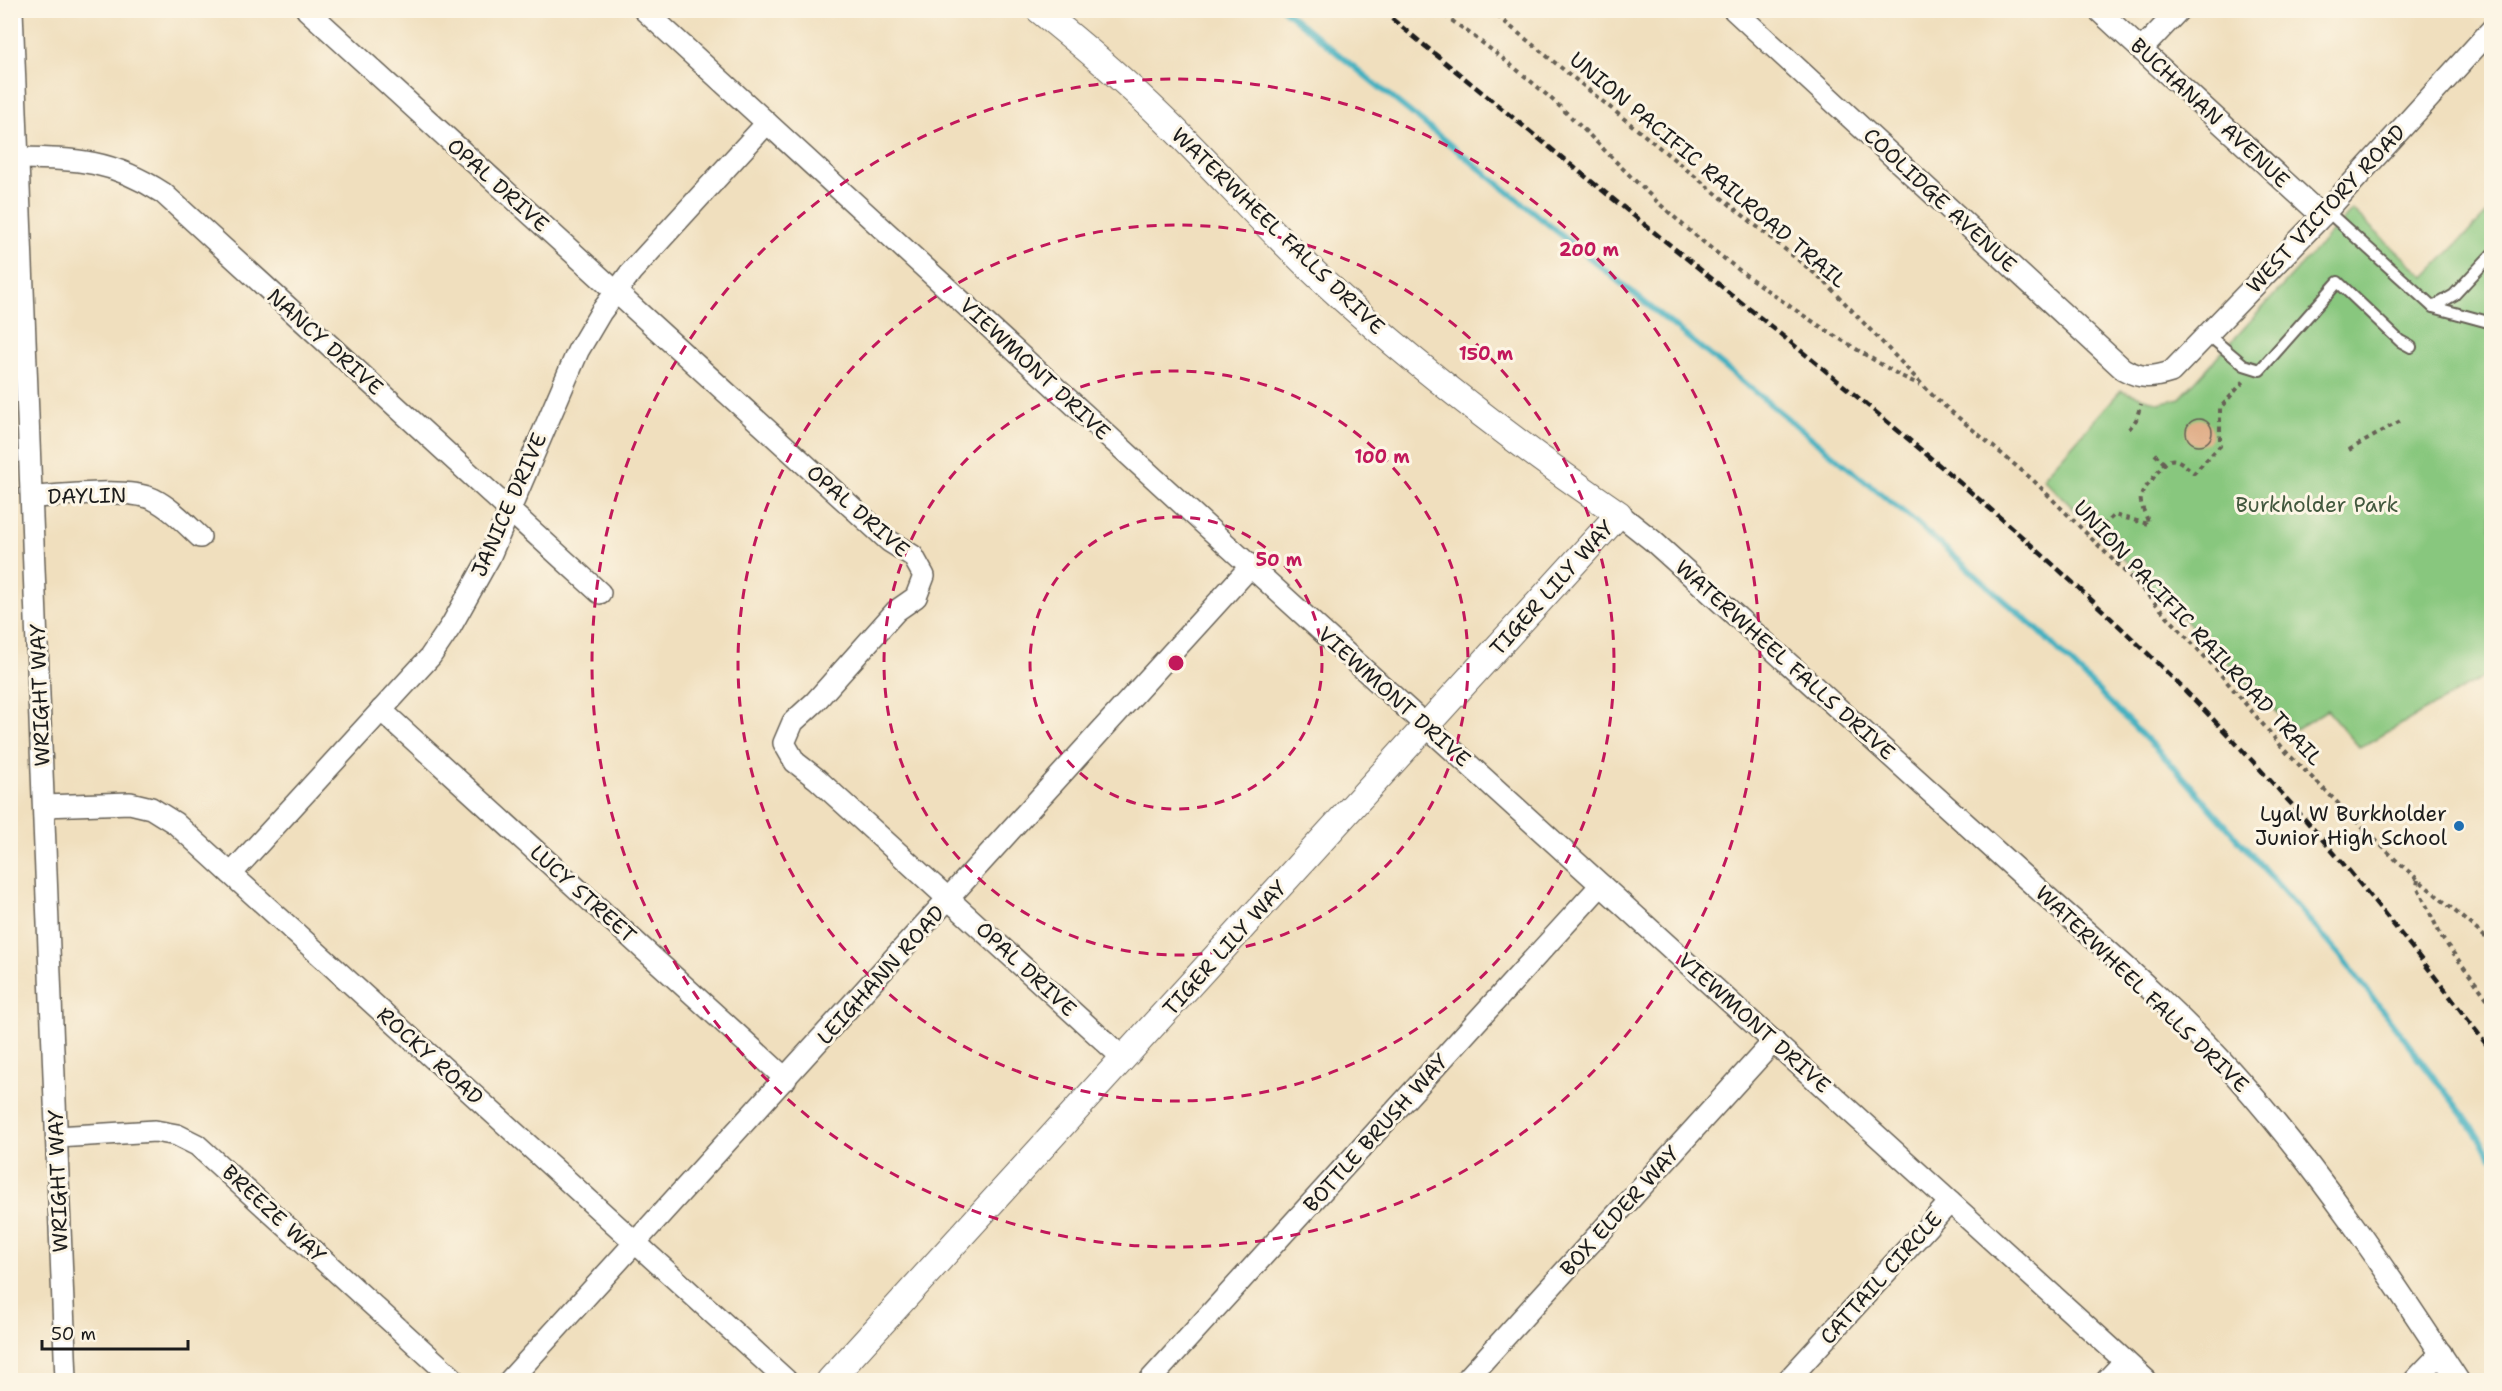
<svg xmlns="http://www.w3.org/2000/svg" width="2502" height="1391" font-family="'Shantell Sans',sans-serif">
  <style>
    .green { fill: #88c77e; stroke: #52724d; stroke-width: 1.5 }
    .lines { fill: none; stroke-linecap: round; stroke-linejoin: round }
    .stream { stroke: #43b0c0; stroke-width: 6 }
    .building { fill: #e1b08b }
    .service-casing { stroke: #666055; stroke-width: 14 }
    .minor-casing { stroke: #666055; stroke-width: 24 }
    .tertiary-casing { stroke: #666055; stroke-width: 28 }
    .path { stroke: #666055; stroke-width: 4; stroke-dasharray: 4.5 4.5; stroke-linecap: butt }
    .service { stroke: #fff; stroke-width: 10 }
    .minor { stroke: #fff; stroke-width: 21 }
    .tertiary { stroke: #fff; stroke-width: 26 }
    .rail { stroke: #1c1c1c; stroke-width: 4.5; stroke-dasharray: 9 4.5; stroke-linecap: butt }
    .ring { fill: none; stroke: #c2185b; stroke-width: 3; stroke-dasharray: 10 8 }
    .poi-dot { fill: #1f6fb2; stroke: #fcf5e5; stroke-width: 2 }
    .labels { text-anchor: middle; stroke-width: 6; stroke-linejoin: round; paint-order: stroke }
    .street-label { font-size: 21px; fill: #1c1c1c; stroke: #fcf5e5 }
    .park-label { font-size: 21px; fill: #42583e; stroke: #fcf5e5 }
    .poi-label { font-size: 21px; fill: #1c1c1c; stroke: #fcf5e5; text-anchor: end }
    .centre { fill: #c2185b; stroke: #fcf5e5; stroke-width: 3 }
    .ring-label { font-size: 18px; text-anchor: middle; font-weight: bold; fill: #c2185b; stroke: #fcf5e5; stroke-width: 6; stroke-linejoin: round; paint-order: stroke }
  </style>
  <rect width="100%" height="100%" fill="#fcf5e5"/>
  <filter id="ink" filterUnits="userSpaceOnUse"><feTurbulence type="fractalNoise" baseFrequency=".0167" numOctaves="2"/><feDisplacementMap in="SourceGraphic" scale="12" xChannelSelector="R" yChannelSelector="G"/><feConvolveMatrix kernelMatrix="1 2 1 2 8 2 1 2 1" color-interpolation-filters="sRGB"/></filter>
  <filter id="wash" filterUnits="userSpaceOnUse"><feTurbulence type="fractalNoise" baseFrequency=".008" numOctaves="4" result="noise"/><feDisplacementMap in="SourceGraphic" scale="24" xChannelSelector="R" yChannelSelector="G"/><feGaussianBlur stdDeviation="1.35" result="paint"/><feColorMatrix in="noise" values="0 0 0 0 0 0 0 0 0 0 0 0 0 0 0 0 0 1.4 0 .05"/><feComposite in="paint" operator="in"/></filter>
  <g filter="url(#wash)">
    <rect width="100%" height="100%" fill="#f0dfbe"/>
    <!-- green -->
    <polygon class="green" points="2491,209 2491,673 2360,748 2327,710 2295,730 2043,478 2121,390 2159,403 2180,398 2352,210 2425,277"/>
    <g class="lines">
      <!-- stream -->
      <polyline class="stream" points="1284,10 1913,520 2039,631 2177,770 2339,954 2464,1116 2492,1157"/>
    </g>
    <g id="blocks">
      <!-- building -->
      <circle class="building" cx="2199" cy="432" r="13"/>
    </g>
  </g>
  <g filter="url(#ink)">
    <use href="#blocks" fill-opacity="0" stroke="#666055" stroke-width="1.5"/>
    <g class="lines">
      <!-- service casing -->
      <g class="service-casing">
        <g id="service">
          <polyline points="2327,211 2433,307 2492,323"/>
          <polyline points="2433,307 2454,295 2492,254"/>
          <polyline points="2207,334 2244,365 2260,370 2338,282 2400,341 2411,347"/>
        </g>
      </g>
      <!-- minor casing -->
      <g class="minor-casing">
        <g id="minor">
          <polyline points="12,10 66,1380"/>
          <polyline points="307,10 889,541 913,556 924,576 916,597 896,611 815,702 793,722 784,743 795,762 817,779 1124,1059"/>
          <polyline points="644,10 1227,545 2146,1380"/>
          <path d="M1734 10 2123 369C2141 379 2152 378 2171 372L2322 216 2492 29"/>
          <polyline points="2098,10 2322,216"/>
          <polyline points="2141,50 2179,10"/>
          <path d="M19 158C78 159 112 160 163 193L600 593"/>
          <path d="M32 497C64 496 124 487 153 499 171 508 186 524 200 537"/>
          <path d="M1619 514 1653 541C1775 650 1897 761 2019 872 2091 937 2168 1000 2233 1073 2318 1168 2389 1274 2458 1380"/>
          <polyline points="381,710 786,1079"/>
          <polyline points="44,806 130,803 151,808 175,823 786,1380"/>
          <polyline points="231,874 430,657 451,626 489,558 578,351 601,312 631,272 767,123"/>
          <polyline points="57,1137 155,1131 177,1135 197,1145 455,1380"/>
          <polyline points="510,1380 1250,567"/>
          <polyline points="1150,1380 1601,885"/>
          <polyline points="1466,1380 1774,1041"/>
          <polyline points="1788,1380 1950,1202"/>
          <polyline points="2107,1380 2125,1361"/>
          <polyline points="2415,1380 2441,1353"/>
        </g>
      </g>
      <!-- tertiary casing -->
      <g class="tertiary-casing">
        <path id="tertiary" d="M830 1380 1619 514C1513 441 1412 364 1317 275 1265 226 1217 171 1165 120 1125 81 1083 45 1039 10"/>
      </g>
      <!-- path -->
      <g class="path">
        <path d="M1437 10C1484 43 1530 78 1572 118 1602 147 1631 178 1663 207 1735 273 1815 325 1899 375L1920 385"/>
        <polyline points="1490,10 1824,281 1935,398 2033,480 2143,590 2216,669 2288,754 2400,864 2492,943"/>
        <polyline points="2129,429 2136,420 2141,404"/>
        <polyline points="2349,450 2402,420"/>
        <polyline points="2155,454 2164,463"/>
        <path d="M2117 564 2124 557 2098 531 2114 515 2148 524C2148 516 2139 506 2141 497 2142 490 2150 483 2154 477 2170 455 2173 454 2194 473L2220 446V408L2245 380"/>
        <polyline points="2418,880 2417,886 2442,938 2492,1005"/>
      </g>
      <!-- service -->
      <use href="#service" class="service"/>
      <!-- minor -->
      <use href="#minor" class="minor"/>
      <!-- tertiary -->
      <use href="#tertiary" class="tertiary"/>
      <!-- rail -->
      <path class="rail" d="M1381 10C1506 112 1631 214 1757 315 1880 415 2003 515 2118 625 2256 755 2379 900 2492 1052"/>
    </g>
  </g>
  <!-- distance rings -->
  <g class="ring">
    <circle cx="1176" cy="663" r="146"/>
    <circle cx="1176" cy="663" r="292"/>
    <circle cx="1176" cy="663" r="438"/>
    <circle cx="1176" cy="663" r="584"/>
  </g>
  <!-- markers -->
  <circle class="poi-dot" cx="2459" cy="826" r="6"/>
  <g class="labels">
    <!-- street labels -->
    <g class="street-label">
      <text transform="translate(2210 113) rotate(43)" y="7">BUCHANAN AVENUE</text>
      <text transform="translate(1708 170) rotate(40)" y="7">UNION PACIFIC RAILROAD TRAIL</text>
      <text transform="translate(498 185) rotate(42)" y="7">OPAL DRIVE</text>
      <text transform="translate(1940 200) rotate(43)" y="7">COOLIDGE AVENUE</text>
      <text transform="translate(2326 209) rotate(-47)" y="7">WEST VICTORY ROAD</text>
      <text transform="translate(1278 231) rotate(44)" y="7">WATERWHEEL FALLS DRIVE</text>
      <text transform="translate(325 342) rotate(42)" y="7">NANCY DRIVE</text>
      <text transform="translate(1035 369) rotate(43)" y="7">VIEWMONT DRIVE</text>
      <text transform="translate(87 496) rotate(-1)" y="7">DAYLIN</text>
      <text transform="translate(509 505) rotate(-66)" y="7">JANICE DRIVE</text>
      <text transform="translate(858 511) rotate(41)" y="7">OPAL DRIVE</text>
      <text transform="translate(1552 588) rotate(-48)" y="7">TIGER LILY WAY</text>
      <text transform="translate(2198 633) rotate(47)" y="7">UNION PACIFIC RAILROAD TRAIL</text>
      <text transform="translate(1785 660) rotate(42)" y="7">WATERWHEEL FALLS DRIVE</text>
      <text transform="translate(40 695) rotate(-92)" y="7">WRIGHT WAY</text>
      <text transform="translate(1394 697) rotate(42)" y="7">VIEWMONT DRIVE</text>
      <text transform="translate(583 894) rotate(42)" y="7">LUCY STREET</text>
      <text transform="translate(1225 948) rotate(-48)" y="7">TIGER LILY WAY</text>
      <text transform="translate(1026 969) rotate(43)" y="7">OPAL DRIVE</text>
      <text transform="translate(881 975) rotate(-48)" y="7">LEIGHANN ROAD</text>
      <text transform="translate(2142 989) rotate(44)" y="7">WATERWHEEL FALLS DRIVE</text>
      <text transform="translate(1754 1023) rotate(42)" y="7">VIEWMONT DRIVE</text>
      <text transform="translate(430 1056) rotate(42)" y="7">ROCKY ROAD</text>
      <text transform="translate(1376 1133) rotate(-48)" y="7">BOTTLE BRUSH WAY</text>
      <text transform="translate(58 1181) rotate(-92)" y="7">WRIGHT WAY</text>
      <text transform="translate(1620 1211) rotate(-48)" y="7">BOX ELDER WAY</text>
      <text transform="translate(274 1214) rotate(43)" y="7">BREEZE WAY</text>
      <text transform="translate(1881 1278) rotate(-48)" y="7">CATTAIL CIRCLE</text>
    </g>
    <!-- park labels -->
    <g class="park-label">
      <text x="2317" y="512">Burkholder Park</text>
    </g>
    <!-- poi labels -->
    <g class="poi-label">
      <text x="2447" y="821">Lyal W Burkholder<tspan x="2447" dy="24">Junior High School</tspan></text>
    </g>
  </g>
  <circle cx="1176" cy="663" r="9" class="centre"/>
  <g class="ring-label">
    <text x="1589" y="256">200 m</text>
    <text x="1486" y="360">150 m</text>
    <text x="1382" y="463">100 m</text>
    <text x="1279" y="566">50 m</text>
  </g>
  <!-- margin -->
  <rect width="2502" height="1391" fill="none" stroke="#fcf5e5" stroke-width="36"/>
  <!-- scale -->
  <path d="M42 1340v9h146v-9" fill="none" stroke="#1c1c1c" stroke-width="3"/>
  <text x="51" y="1340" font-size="18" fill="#1c1c1c" stroke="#fcf5e5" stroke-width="4.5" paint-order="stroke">50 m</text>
</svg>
